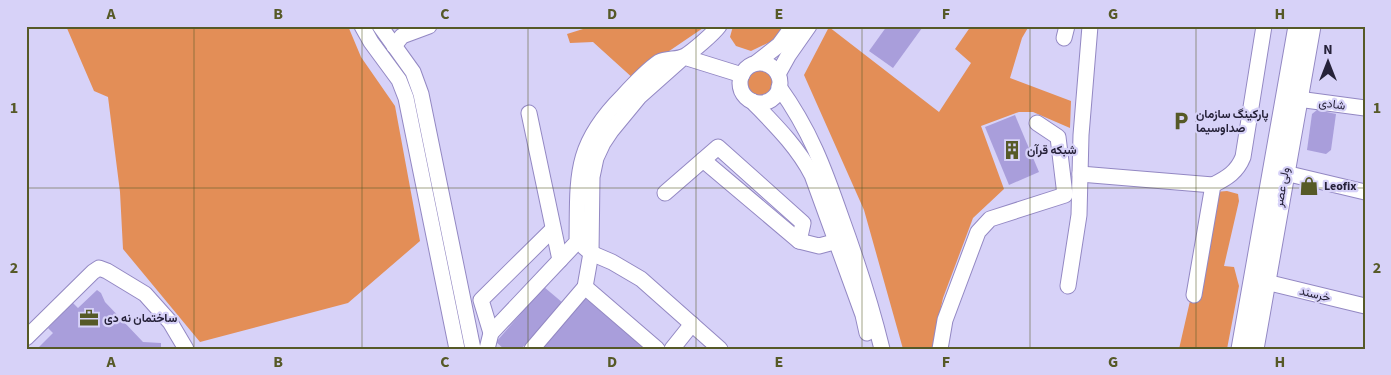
<svg xmlns="http://www.w3.org/2000/svg" width="1391" height="375" font-family="'Source Sans 3',Vazirmatn,sans-serif">
  <style>
    .green { fill: #e38e57 }
    .building { fill: #a99edb }
    .lines { fill: none; stroke-linecap: round; stroke-linejoin: round }
    .minor-casing { stroke: #9388c3; stroke-width: 17 }
    .major-casing { stroke: #9388c3; stroke-width: 21 }
    .minor { stroke: #fff; stroke-width: 15 }
    .major { stroke: #fff; stroke-width: 19 }
    .grid { fill: none; stroke: #565927; stroke-width: 1; stroke-opacity: 0.55 }
    .labels { text-anchor: middle; stroke-width: 4.5; stroke-linejoin: round; paint-order: stroke }
    .street-label { font-size: 12px; fill: #262239; stroke: #d7d2f8 }
    .poi-label { font-size: 12px; font-weight: bold; fill: #262239; stroke: #d7d2f8; text-anchor: start }
    .neatline { fill: none; stroke: #565927; stroke-width: 2 }
    .grid-label { font-size: 16px; text-anchor: middle; font-weight: bold; fill: #565927 }
  </style>
  <rect width="100%" height="100%" fill="#d7d2f8"/>
  <!-- green -->
  <g class="green">
    <polygon points="66,26 348,26 361,57 395,106 420,241 348,303 200,342 123,249 120,192 108,97 94,91"/>
    <polygon points="583,26 706,26 653,62 635,80 593,42 570,43 567,34 583,29"/>
    <polygon points="733,26 788,26 770,42 751,51 736,46 730,37"/>
    <polygon points="971,26 1029,26 1022,38 1010,78 1071,101 1070,128 1033,112 1019,112 981,126 1004,189 973,218 943,298 932,349 903,349 864,210 804,75 829,27 939,112 971,63 955,49"/>
    <circle cx="760" cy="82" r="15"/>
    <polygon points="1227,191 1238,194 1239,201 1224,266 1234,267 1239,286 1227,349 1179,349 1215,192"/>
  </g>
  <!-- building -->
  <g class="building">
    <polygon points="887,26 922,28 893,68 869,51"/>
    <polygon points="1317,110 1336,114 1331,150 1326,154 1307,150 1312,114"/>
    <polygon points="1015,115 1039,172 1009,185 985,127"/>
    <polygon points="544,287 563,303 521,349 504,349 496,342"/>
    <polygon points="97,290 101,293 105,302 143,342 161,343 161,349 37,349 53,333 48,328 73,303 78,308"/>
    <polygon points="584,297 645,349 539,349"/>
  </g>
  <g class="lines">
    <!-- minor casing -->
    <g class="minor-casing">
      <g id="minor">
        <polyline points="362,26 371,42 399,80 406,98 457,349"/>
        <polyline points="380,26 413,72 421,94 473,349"/>
        <polyline points="1064,38 1067,26"/>
        <polyline points="394,46 402,36 429,26"/>
        <polyline points="756,63 779,45 793,26"/>
        <circle cx="760" cy="83" r="20"/>
        <polyline points="778,74 788,56 809,26"/>
        <path d="M779 87C810 130 824 168 841 217 857 261 871 304 882 349"/>
        <polyline points="1298,99 1365,108"/>
        <path d="M752 101C774 124 797 146 812 175L863 315 867 333"/>
        <polyline points="529,113 560,260"/>
        <polyline points="703,160 718,147 803,223 799,241"/>
        <polyline points="1285,173 1365,192"/>
        <polyline points="1080,174 1213,185"/>
        <polyline points="665,193 703,160 799,241 819,246 845,239"/>
        <polyline points="584,247 591,253 612,262 641,279 720,349"/>
        <polyline points="1266,282 1365,306"/>
        <polyline points="1068,286 1079,215 1081,135 1090,26"/>
        <polyline points="585,287 657,349"/>
        <path d="M1194 295 1213 185C1227 178 1237 172 1243 157L1264 26"/>
        <polyline points="491,333 481,300 553,229"/>
        <polyline points="26,338 93,272 99,268 107,271 145,294 170,322 186,349"/>
        <path d="M487 349 491 333 577 242C578 176 573 146 623 96 634 84 646 71 659 62 667 58 678 60 685 56 693 51 713 34 719 26"/>
        <polyline points="532,349 585,287 591,253 592,177 596,158 603,143 611,131 639,97 684,57 742,75"/>
        <polyline points="672,349 692,324"/>
        <polyline points="940,349 945,320 978,232 990,219 1065,195 1058,137 1037,123"/>
        <polyline points="1239,349 1296,26"/>
      </g>
    </g>
    <!-- major casing -->
    <g class="major-casing">
      <polyline id="major" points="1254,349 1311,26"/>
    </g>
    <!-- minor -->
    <use href="#minor" class="minor"/>
    <!-- major -->
    <use href="#major" class="major"/>
  </g>
  <!-- grid -->
  <path class="grid" d="M194 26V349M362 26V349M528 26V349M696 26V349M862 26V349M1030 26V349M1196 26V349M26 188H1365"/>
  <!-- icons -->
  <defs>
    <g id="parking-bare" transform="scale(1.5)"><path d="M-3.5-5.5H1a3.5 3.5 0 0 1 0 7H-1V5.5H-3.5ZM-1-3.4V-.6H.8a1.4 1.4 0 0 0 0-2.8Z" fill="#565927" stroke="#d7d2f8" stroke-width="2.5" paint-order="stroke"/></g>
    <g id="building-bare" transform="scale(1.5)"><path d="M-4-6H4V6H1V3H-1V6H-4ZM-2.5-4.3h1.7v1.8h-1.7ZM.8-4.3h1.7v1.8H.8ZM-2.5-1h1.7V.8h-1.7ZM.8-1h1.7V.8H.8Z" fill="#565927" stroke="#d7d2f8" stroke-width="2.5" paint-order="stroke"/></g>
    <g id="shop-bare" transform="scale(1.5)"><path d="M-5-2.5h2.3a2.7 3.5 0 0 1 5.4 0H5L5.5 6h-11ZM-1.5-2.5h3a1.5 2.3 0 0 0-3 0Z" fill="#565927" stroke="#d7d2f8" stroke-width="2.5" paint-order="stroke"/></g>
    <g id="office-bare" transform="scale(1.5)"><path d="M-6-3h4V-5.5h4V-3h4V5H-6ZM-1-4.5V-3h2v-1.5ZM-6 0V1H6V0Z" fill="#565927" stroke="#d7d2f8" stroke-width="2.5" paint-order="stroke"/></g>
  </defs>
  <g fill-rule="evenodd">
    <use href="#parking-bare" x="1181" y="121"/>
    <use href="#building-bare" x="1012" y="150"/>
    <use href="#shop-bare" x="1309" y="186"/>
    <use href="#office-bare" x="89" y="318"/>
  </g>
  <g class="labels">
    <!-- street labels -->
    <g class="street-label">
      <text transform="translate(1332 104) rotate(7)" y="4">شادی</text>
      <text transform="translate(1282 187) rotate(-80)" y="4">ولی عصر</text>
      <text transform="translate(1315 294) rotate(13)" y="4">خرسند</text>
    </g>
    <!-- poi labels -->
    <g class="poi-label">
      <text x="1196" y="118">پارکینگ سازمان<tspan x="1196" dy="14">صداوسیما</tspan></text>
      <text x="1027" y="154">شبکه قرآن</text>
      <text x="1324" y="190">Leofix</text>
      <text x="104" y="322">ساختمان نه دی</text>
    </g>
  </g>
  <!-- border -->
  <rect width="1391" height="375" fill="none" stroke="#d7d2f8" stroke-width="55"/>
  <!-- north arrow -->
  <g transform="translate(1328 62)" stroke="#d7d2f8" stroke-width="4" paint-order="stroke">
  <path d="M0-4L9 19L0 12L-9 19Z" fill="#262239"/>
  <text y="-8" font-size="14" font-weight="bold" text-anchor="middle" fill="#262239">N</text>
  </g>
  <rect x="28" y="28" width="1336" height="320" class="neatline"/>
  <g class="grid-label">
    <text x="111" y="19">A</text>
    <text x="278" y="19">B</text>
    <text x="445" y="19">C</text>
    <text x="612" y="19">D</text>
    <text x="779" y="19">E</text>
    <text x="946" y="19">F</text>
    <text x="1113" y="19">G</text>
    <text x="1280" y="19">H</text>
    <text x="14" y="113">1</text>
    <text x="1377" y="113">1</text>
    <text x="14" y="273">2</text>
    <text x="1377" y="273">2</text>
    <text x="111" y="367">A</text>
    <text x="278" y="367">B</text>
    <text x="445" y="367">C</text>
    <text x="612" y="367">D</text>
    <text x="779" y="367">E</text>
    <text x="946" y="367">F</text>
    <text x="1113" y="367">G</text>
    <text x="1280" y="367">H</text>
  </g>
</svg>
